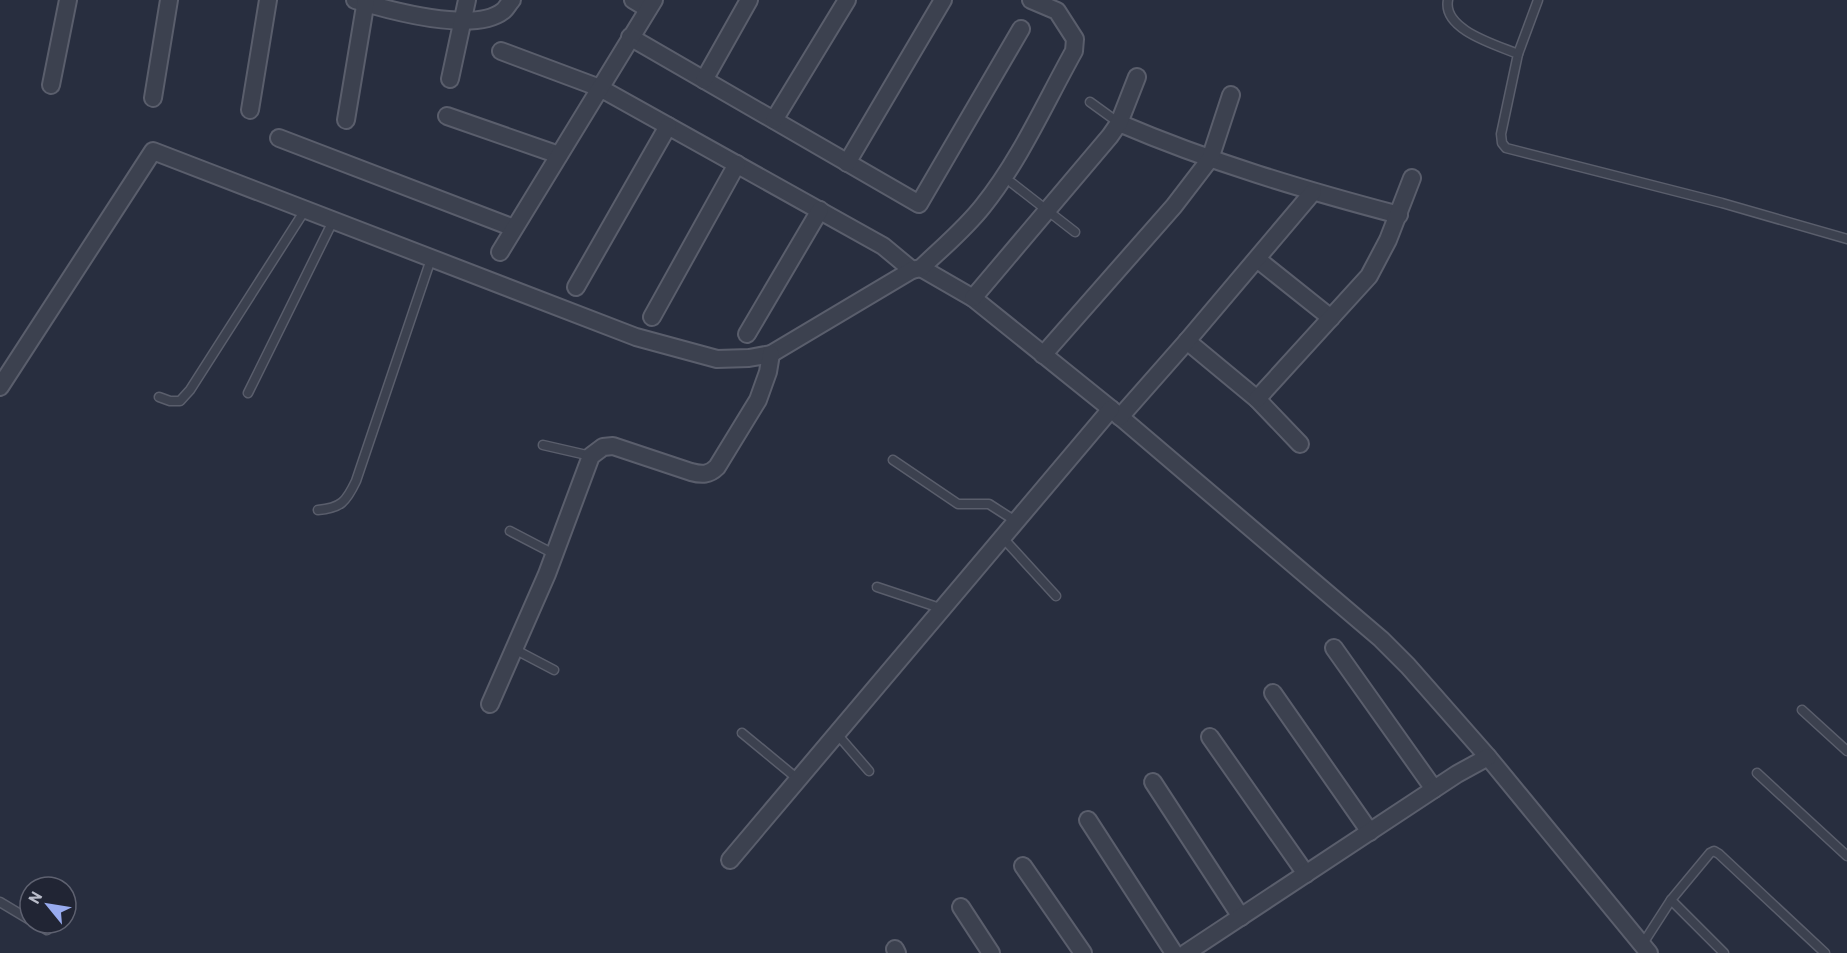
<svg xmlns="http://www.w3.org/2000/svg" width="1847" height="953" font-family="Barlow,sans-serif">
  <style>
    .lines { fill: none; stroke-linecap: round; stroke-linejoin: round }
    .lane-casing { stroke: #5a5e6c; stroke-width: 11 }
    .street-casing { stroke: #5a5e6c; stroke-width: 20 }
    .lane { stroke: #3c414f; stroke-width: 8 }
    .street { stroke: #3c414f; stroke-width: 16 }
  </style>
  <rect width="100%" height="100%" fill="#282e3f"/>
  <g class="lines">
    <!-- lane casing -->
    <g class="lane-casing">
      <g id="lane">
        <path d="M1448 0C1442 30 1497 45 1518 54L1501 134 1502 143 1506 148 1722 203 1847 239"/>
        <polyline points="1518,54 1538,0"/>
        <polyline points="1090,102 1119,123"/>
        <polyline points="1012,183 1075,232"/>
        <polyline points="248,393 333,221"/>
        <polyline points="159,397 170,401 180,401 190,390 305,210"/>
        <polyline points="543,445 591,456"/>
        <polyline points="893,460 958,504 989,504 1017,522"/>
        <path d="M318 510C341 508 346 502 356 481L431 259"/>
        <polyline points="510,531 554,554"/>
        <polyline points="1003,538 1056,596"/>
        <polyline points="877,587 943,609"/>
        <polyline points="514,649 554,670"/>
        <polyline points="1802,710 1847,751"/>
        <polyline points="742,733 799,780"/>
        <polyline points="837,734 869,771"/>
        <polyline points="1757,773 1847,856"/>
        <polyline points="0,902 30,920"/>
        <polyline points="36,923 47,930"/>
        <polyline points="1642,945 1671,900"/>
        <polyline points="1724,953 1671,900 1710,853 1714,851 1719,854 1825,953"/>
      </g>
    </g>
    <!-- street casing -->
    <g class="street-casing">
      <g id="street">
        <path d="M355 0C388 10 474 34 503 11 506 9 509 3 512 0"/>
        <polyline points="633,0 648,9"/>
        <polyline points="630,37 919,204 1021,29"/>
        <polyline points="501,51 600,88 883,246 912,270"/>
        <polyline points="450,79 467,0"/>
        <polyline points="704,80 749,0"/>
        <polyline points="51,85 68,0"/>
        <polyline points="153,98 169,0"/>
        <polyline points="250,110 268,0"/>
        <polyline points="447,116 559,155"/>
        <polyline points="346,120 366,0"/>
        <polyline points="774,120 847,0"/>
        <path d="M1119 123C1210 162 1304 190 1399 215"/>
        <polyline points="279,138 514,228"/>
        <polyline points="847,163 943,0"/>
        <polyline points="500,252 654,0"/>
        <polyline points="1257,259 1331,318"/>
        <polyline points="921,268 973,298 1111,409 1381,639 1408,666 1488,757 1649,953"/>
        <polyline points="576,287 668,126"/>
        <polyline points="973,298 1110,136 1119,123 1137,77"/>
        <polyline points="652,317 737,164"/>
        <polyline points="747,334 820,210"/>
        <polyline points="1187,341 1257,399 1300,444"/>
        <polyline points="1043,355 1174,206 1210,159 1231,95"/>
        <path d="M0 387 153 151 636 337 717 359 749 358 771 354 912 270 921 268C942 248 965 229 983 206 1020 160 1045 103 1074 51L1075 39 1057 11 1031 0"/>
        <polyline points="1257,399 1369,276 1388,240 1412,178"/>
        <polyline points="1120,417 1187,341 1313,192"/>
        <polyline points="1334,648 1434,789"/>
        <polyline points="1273,693 1370,832"/>
        <path d="M490 704 547 574 591 456 603 447 613 446 691 472C702 475 709 475 717 467L758 400 768 372 771 354"/>
        <polyline points="1210,737 1306,874"/>
        <polyline points="1153,782 1241,917"/>
        <polyline points="1088,820 1174,953"/>
        <polyline points="730,860 1111,409"/>
        <polyline points="1023,866 1083,953"/>
        <polyline points="961,907 991,953"/>
        <polyline points="895,949 897,953"/>
        <polyline points="1186,953 1457,774 1488,757"/>
      </g>
    </g>
    <!-- lane -->
    <use href="#lane" class="lane"/>
    <!-- street -->
    <use href="#street" class="street"/>
  </g>
  <!-- north arrow -->
  <g transform="translate(48 905) rotate(300)"><circle r="28" fill="#212534" stroke="#5e6170" stroke-width="1.5"/>
  <path d="M0-4.5L10 22L0 15L-10 22Z" fill="#98abef"/>
  <text y="-9" font-size="16" font-weight="bold" text-anchor="middle" fill="#b9bcc9">N</text>
  </g>
</svg>
